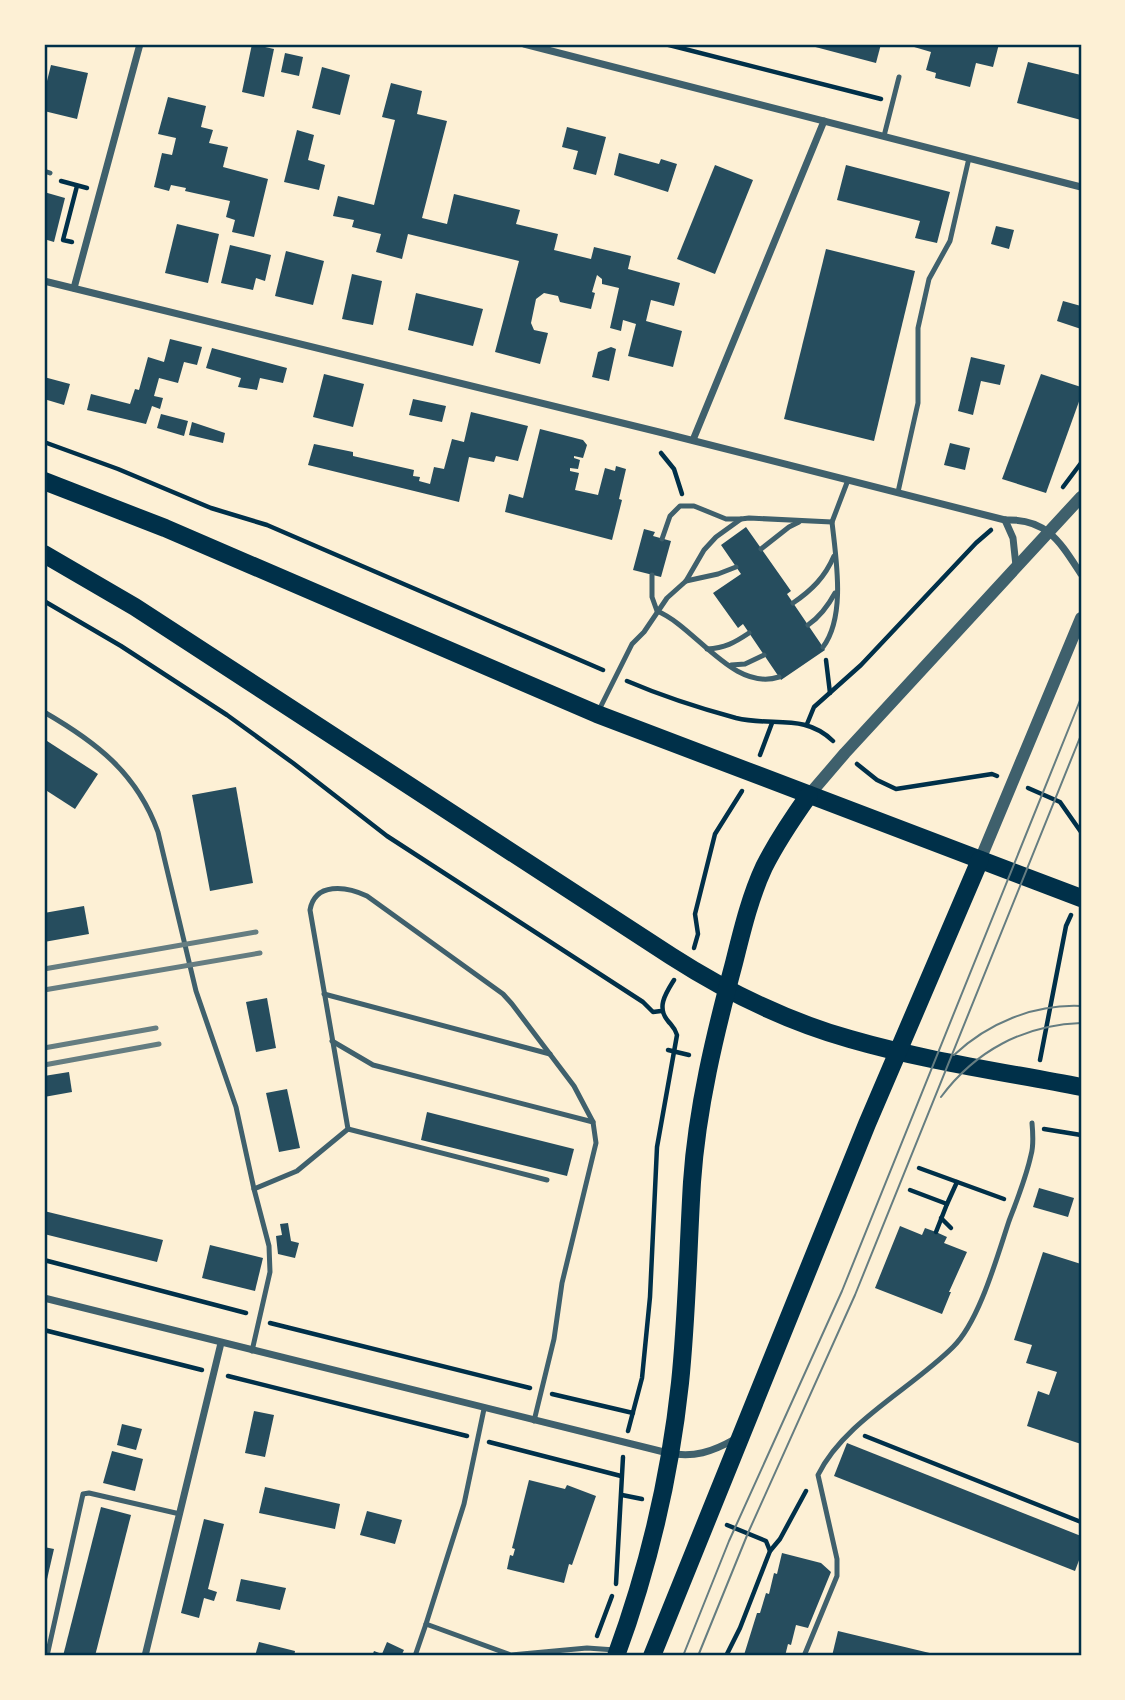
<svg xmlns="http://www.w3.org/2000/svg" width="1125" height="1700" font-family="'Fira Sans Condensed',sans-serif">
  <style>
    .building { fill: #264d5e }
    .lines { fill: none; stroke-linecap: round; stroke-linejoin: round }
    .path { stroke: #003049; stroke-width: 4.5 }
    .service { stroke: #3f606c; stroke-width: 5 }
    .minor { stroke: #3f606c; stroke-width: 7 }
    .tertiary { stroke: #3f606c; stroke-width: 12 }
    .primary { stroke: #003049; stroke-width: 18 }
    .tram { stroke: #657d81; stroke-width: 2 }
    .rail { stroke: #657d81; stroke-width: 5 }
    .neatline { fill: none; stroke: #003049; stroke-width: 2.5 }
  </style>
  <rect width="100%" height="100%" fill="#fdf0d5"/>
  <!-- building -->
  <g class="building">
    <polygon points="252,44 274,49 264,97 242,92"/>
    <polygon points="804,44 881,44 876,63"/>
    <polygon points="904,44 999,44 993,67 976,63 970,87 935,78 936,73 926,70 931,52"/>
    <polygon points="285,53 303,57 299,76 281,72"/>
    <polygon points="1028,62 1081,75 1081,120 1017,103"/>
    <polygon points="51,65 88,73 77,119 44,111 44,93"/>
    <polygon points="322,67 350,75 340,115 312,108"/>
    <polygon points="391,83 422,91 417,114 447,121 422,218 447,224 454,194 520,210 516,224 558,234 554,250 591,259 594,247 631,256 628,269 680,283 674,306 651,300 646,321 682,331 673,367 628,356 636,324 623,320 621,331 610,328 619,288 602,284 602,279 597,275 592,292 595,293 591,309 560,302 558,296 544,293 536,299 531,323 534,330 548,333 540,364 495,352 519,261 408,234 402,259 376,252 381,234 352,227 354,220 333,216 338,196 374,205 395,120 382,117"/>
    <polygon points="168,97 206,106 201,127 213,130 209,143 228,147 223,167 268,179 254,237 232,232 235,220 226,217 230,201 185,191 186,188 171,185 169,191 154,187 162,153 172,155 176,138 158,134"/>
    <polygon points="567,127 606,137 596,175 573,169 578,151 562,147"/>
    <polygon points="297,130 314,135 308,160 325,165 319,190 284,182"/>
    <polygon points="619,153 659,164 661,159 677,164 668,192 614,175"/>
    <polygon points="715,165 753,180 715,274 677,259"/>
    <polygon points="846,165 950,192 937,243 915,238 920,221 837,200"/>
    <polygon points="44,192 65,198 54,242 44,239"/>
    <polygon points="177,224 219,234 208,283 165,273"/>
    <polygon points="996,226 1014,230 1009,249 991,244"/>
    <polygon points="230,245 271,255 265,281 256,278 253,290 221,283"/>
    <polygon points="826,249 915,271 874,441 784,419"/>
    <polygon points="286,251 324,261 313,305 275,296"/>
    <polygon points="352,274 382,281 373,325 342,319"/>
    <polygon points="416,293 483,309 473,346 408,330"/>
    <polygon points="1063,301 1081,306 1081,329 1057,321"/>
    <polygon points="170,339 202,347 197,365 184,362 178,383 159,378 154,396 163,398 160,409 152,406 146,424 87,410 91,394 130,404 135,389 139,390 148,357 164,362"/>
    <polygon points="611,347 616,349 609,381 592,377 598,352"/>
    <polygon points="212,348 287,368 283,383 260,378 257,390 238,387 241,378 206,368"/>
    <polygon points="971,357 1005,365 1000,385 981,381 973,415 958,411"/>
    <polygon points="324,374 364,384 353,427 313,417"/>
    <polygon points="1041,374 1081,387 1081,396 1046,493 1002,479"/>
    <polygon points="44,377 70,384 64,405 44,399"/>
    <polygon points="413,399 446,406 442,422 409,415"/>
    <polygon points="471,412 528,426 518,461 496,456 494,462 469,457 459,502 308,465 314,444 353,452 353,456 414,470 413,476 420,477 419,481 430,484 434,467 444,469 452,439 464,442"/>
    <polygon points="161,414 188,421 184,436 157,428"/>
    <polygon points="192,422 225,433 223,443 189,435"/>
    <polygon points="540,429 583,440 587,445 583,458 574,456 574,458 580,460 578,469 570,468 570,471 579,473 575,490 598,495 605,468 615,471 616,466 626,469 619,499 622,500 612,540 505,512 509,494 523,498"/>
    <polygon points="950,443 970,448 965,470 944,465"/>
    <polygon points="746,527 791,591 787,594 825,650 781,680 743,624 738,628 713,593 741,574 721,545"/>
    <polygon points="644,529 655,532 653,536 671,541 661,577 633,570"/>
    <polygon points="44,739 98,774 75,809 44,789"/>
    <polygon points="236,787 253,883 210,891 192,795"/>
    <polygon points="84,906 89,934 44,942 44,913"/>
    <polygon points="267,998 276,1048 256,1052 246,1002"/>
    <polygon points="69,1072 72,1092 44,1097 44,1076"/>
    <polygon points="287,1089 300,1148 279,1152 266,1093"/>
    <polygon points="427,1112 574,1149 567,1176 421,1140"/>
    <polygon points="1039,1188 1074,1198 1068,1217 1033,1207"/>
    <polygon points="44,1211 163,1240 157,1262 44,1234"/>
    <polygon points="288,1223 291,1241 299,1243 295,1258 278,1254 276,1236 282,1235 280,1224"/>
    <polygon points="900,1226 922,1235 925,1228 936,1232 947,1237 944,1243 967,1252 949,1292 951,1292 942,1314 875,1288"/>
    <polygon points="210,1245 263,1258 255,1291 202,1278"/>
    <polygon points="1043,1252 1081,1264 1081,1444 1027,1426 1038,1391 1049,1395 1057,1372 1026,1363 1032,1345 1014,1340"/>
    <polygon points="254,1411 274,1415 265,1457 245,1453"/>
    <polygon points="122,1424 142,1429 136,1450 117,1445"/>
    <polygon points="847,1443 1081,1536 1081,1555 1075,1571 834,1476"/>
    <polygon points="112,1451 143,1459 135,1491 103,1483"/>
    <polygon points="529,1480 565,1489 567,1485 596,1496 572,1565 569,1564 564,1583 507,1569 510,1555 513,1556 515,1549 512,1548"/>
    <polygon points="265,1487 340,1504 335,1529 259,1513"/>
    <polygon points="101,1507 131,1515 95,1656 63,1656"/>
    <polygon points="367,1511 402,1520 395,1544 360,1535"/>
    <polygon points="204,1519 224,1524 208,1589 217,1592 214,1601 204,1598 199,1618 181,1613"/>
    <polygon points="44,1547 54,1549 45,1588 44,1588"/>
    <polygon points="782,1553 821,1563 831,1572 808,1628 796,1625 791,1645 788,1644 785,1656 744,1655 757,1613 760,1613 766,1593 769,1594 774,1573 777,1574"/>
    <polygon points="241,1579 286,1588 280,1610 236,1601"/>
    <polygon points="838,1631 938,1655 938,1656 832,1656"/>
    <polygon points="259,1642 295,1651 294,1656 255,1656"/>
    <polygon points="387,1642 404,1650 401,1656 372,1656 374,1651 382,1654"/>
  </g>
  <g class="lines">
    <!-- path -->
    <g class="path">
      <polyline points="665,44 881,99"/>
      <polyline points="61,181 87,188"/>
      <polyline points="72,242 63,240 77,186"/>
      <polyline points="44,442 118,469 211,508 267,525 603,670"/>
      <polyline points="661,453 674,469 682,494"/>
      <polyline points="1063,487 1081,463"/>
      <polyline points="44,601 121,646 227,715 293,763 387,836 643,1002 653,1012 661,1011"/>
      <polyline points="826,660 830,693"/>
      <path d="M627 681C662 696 699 708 736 718 773 727 804 713 833 741"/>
      <polyline points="807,724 814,707 861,665 976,543 991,530"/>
      <polyline points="760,755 772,723"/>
      <polyline points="857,764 877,780 896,789 992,774 997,776"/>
      <polyline points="1028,788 1060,802 1081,832"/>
      <polyline points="694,948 698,934 695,914 715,834 742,791"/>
      <polyline points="668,1050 689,1055"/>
      <polyline points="1040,1060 1066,926 1071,915"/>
      <polyline points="1044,1129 1081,1135"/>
      <polyline points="919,1168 1004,1199"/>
      <polyline points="910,1190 947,1204 957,1182"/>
      <polyline points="941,1218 951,1228"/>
      <polyline points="936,1232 947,1204"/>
      <polyline points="44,1260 246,1313"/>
      <polyline points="270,1323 530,1388"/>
      <polyline points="44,1330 202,1370"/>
      <polyline points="228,1376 467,1436"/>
      <polyline points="552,1394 633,1413"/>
      <path d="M628 1431 642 1378 650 1297 657 1147 677 1035C675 1028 672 1026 668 1021 656 1007 666 993 674 980"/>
      <polyline points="865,1436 1081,1522"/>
      <polyline points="489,1442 621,1476"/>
      <polyline points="622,1495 642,1499"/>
      <polyline points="727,1525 766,1541 770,1551"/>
      <polyline points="616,1584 623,1457"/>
      <polyline points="597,1636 612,1596"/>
      <polyline points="726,1656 740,1628 770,1551 780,1539 806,1491"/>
    </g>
    <!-- service -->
    <g class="service">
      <polyline points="884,136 899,77"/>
      <polyline points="44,171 50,173"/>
      <polyline points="898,492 918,403 918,328 929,279 950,241 969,158"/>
      <polyline points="662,539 670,516 680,506 694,506 726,519 741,519"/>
      <polyline points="761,549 789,527 799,522"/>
      <path d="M652 575V597L657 611C696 627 733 692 779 677"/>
      <polyline points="686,581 718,574 736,567"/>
      <path d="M793 603C812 590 825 577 834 556"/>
      <path d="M808 625C821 616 828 606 835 593"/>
      <path d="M823 647C846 616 836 559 832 522"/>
      <path d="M707 649C725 648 734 643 749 633"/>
      <polyline points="731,665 745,664 764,655"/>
      <polyline points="599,710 632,644 644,632 667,598 686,581 704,550 716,537 741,519 749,518 832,522 848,480"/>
      <path d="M44 712C96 742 137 773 158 832L196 991 236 1107 254 1189 269 1246 270 1272 252 1351"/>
      <polyline points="324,994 550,1054"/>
      <polyline points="332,1041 373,1065 593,1122"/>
      <polyline points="348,1129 547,1180"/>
      <path d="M254 1189 297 1171 348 1129 310 910C315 882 346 886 367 896L503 994 512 1004 574 1086 593 1122 596 1143 562 1283 554 1339 534 1421"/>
      <polyline points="426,1624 464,1504 484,1409"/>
      <polyline points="47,1656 83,1494 89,1493 180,1514"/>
      <polyline points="415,1656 426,1624 511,1655 587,1648 615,1650"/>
      <path d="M804 1656 837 1576V1559L818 1475C844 1422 911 1389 953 1347 979 1322 997 1257 1009 1221 1017 1200 1026 1178 1031 1155 1034 1145 1033 1134 1032 1123"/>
    </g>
    <!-- minor -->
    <g class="minor">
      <polyline points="524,44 1081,187"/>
      <path d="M44 281 663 433 1005 520C1047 518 1060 542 1081 574"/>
      <polyline points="74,288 140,44"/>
      <polyline points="693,440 824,121"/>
      <polyline points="1005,520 1013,538 1016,566"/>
      <path d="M44 1298 668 1453C694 1458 712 1452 735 1439"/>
      <polyline points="145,1656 221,1343"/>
    </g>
    <!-- tertiary -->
    <g class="tertiary">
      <polyline points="809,795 845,753 1081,497"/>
      <polyline points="980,860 1081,618"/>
    </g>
    <!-- primary -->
    <g class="primary">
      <polyline points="44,481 165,528 597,714 1081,898"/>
      <path d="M44 554 135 607 671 956C727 992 786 1021 850 1039 926 1061 1004 1072 1081 1087"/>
      <path d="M616 1656C648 1569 670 1476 680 1383 687 1316 688 1249 692 1182 697 1108 715 1034 734 963 742 931 750 897 764 867 777 841 792 819 809 795"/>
      <polyline points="652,1656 867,1124 980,860"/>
    </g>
    <!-- tram -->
    <g class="tram">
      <path d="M954 1055C988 1023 1034 1004 1081 1006"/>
      <path d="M941 1097C975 1051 1024 1025 1081 1023"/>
      <polyline points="683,1656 729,1541 842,1291 1081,698"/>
      <polyline points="698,1656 748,1533 855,1295 1081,735"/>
    </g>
    <!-- rail -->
    <g class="rail">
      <polyline points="44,969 256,932"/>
      <polyline points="44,990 260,953"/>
      <polyline points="44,1048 156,1028"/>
      <polyline points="44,1065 159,1044"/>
    </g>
  </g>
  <!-- border -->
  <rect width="1125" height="1700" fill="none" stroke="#fdf0d5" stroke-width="91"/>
  <rect x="46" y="46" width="1034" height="1608" class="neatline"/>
</svg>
